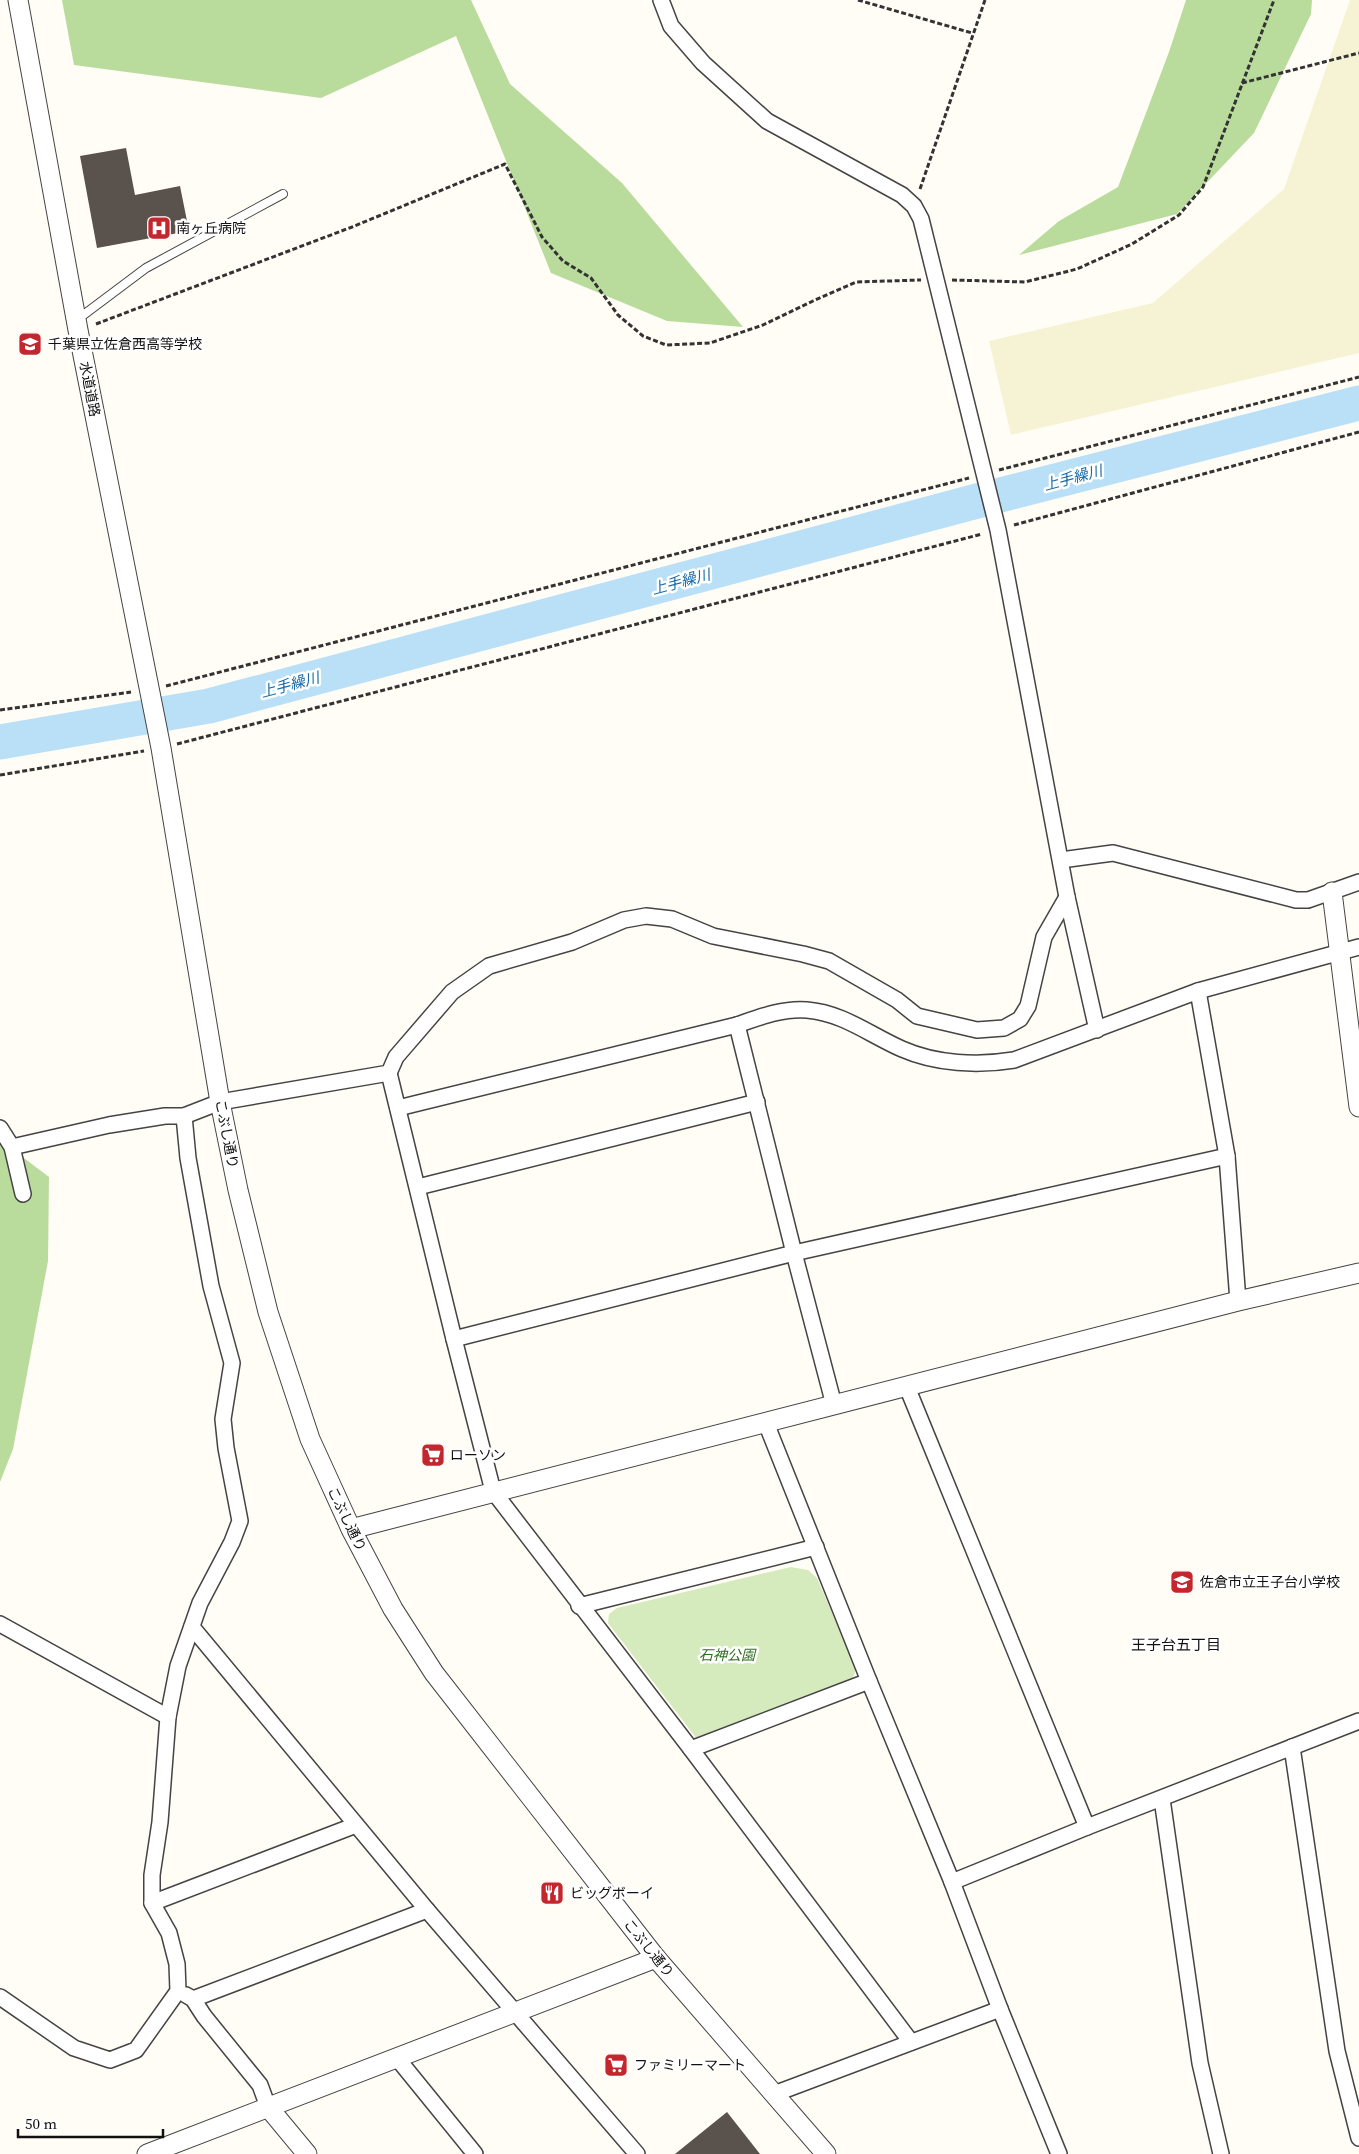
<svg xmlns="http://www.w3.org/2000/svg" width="1359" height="2154" font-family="'Source Serif 4','Noto Sans JP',serif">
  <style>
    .farmland { fill: #f6f3d4 }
    .green { fill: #d5ebbd }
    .forest { fill: #b9dc9c }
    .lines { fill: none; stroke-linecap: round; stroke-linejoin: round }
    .river { stroke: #b9e0f7; stroke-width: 35 }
    .building { fill: #5a524d }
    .service-casing { stroke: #444; stroke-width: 10 }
    .minor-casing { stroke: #444; stroke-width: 18 }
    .tertiary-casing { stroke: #444; stroke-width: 21 }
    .path { stroke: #333; stroke-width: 3; stroke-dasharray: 5 2.5; stroke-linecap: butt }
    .service { stroke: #fff; stroke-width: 8 }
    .minor { stroke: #fff; stroke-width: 15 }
    .tertiary { stroke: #fff; stroke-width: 19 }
    .labels { text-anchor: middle; stroke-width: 5; stroke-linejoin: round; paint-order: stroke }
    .poi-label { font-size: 14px; fill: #111; stroke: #fff; text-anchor: start }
    .street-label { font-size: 14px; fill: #111; stroke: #fff }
    .park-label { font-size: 14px; font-style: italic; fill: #2f6b1f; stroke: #fff }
    .water-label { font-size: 15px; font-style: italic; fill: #1768a6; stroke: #fff }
    .neighbourhood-label { font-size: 15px; fill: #111; stroke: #fff }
  </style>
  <rect width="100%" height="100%" fill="#fffdf5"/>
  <!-- farmland -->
  <polygon class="farmland" points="1350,0 1359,0 1359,353 1011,435 989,341 1153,303 1284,189"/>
  <!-- green -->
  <polygon class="green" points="791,1567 808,1570 817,1578 856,1669 852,1681 697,1739 608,1623 609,1614 617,1608"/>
  <!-- forest -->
  <g class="forest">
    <polygon points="62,0 471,0 510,84 622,183 743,327 667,321 551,273 456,36 321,98 74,65"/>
    <polygon points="1186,0 1312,0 1311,14 1254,133 1177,214 1019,255 1059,221 1118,187 1169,52"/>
    <polygon points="0,1140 49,1177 48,1261 13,1449 0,1482"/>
  </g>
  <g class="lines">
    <!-- river -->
    <polyline class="river" points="0,742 209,706 977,501 1359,403"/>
  </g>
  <!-- building -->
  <g class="building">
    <polygon points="126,148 135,195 180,186 189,231 97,248 80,156"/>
    <polygon points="727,2112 760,2154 675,2154"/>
  </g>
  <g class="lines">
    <!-- service casing -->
    <g class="service-casing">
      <polyline id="service" points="78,319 146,268 283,194"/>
    </g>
    <!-- minor casing -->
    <g class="minor-casing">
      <g id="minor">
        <polyline points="661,0 671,26 703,63 767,121 902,195 914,206 921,219 998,530 1067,897 1097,1030"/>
        <polyline points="1061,860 1113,853 1296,900 1308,900 1359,882"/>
        <polyline points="1198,991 1227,1156 1238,1301"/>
        <polyline points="737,1025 794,1253 834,1405"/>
        <polyline points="389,1073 454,1339 493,1491 691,1749 911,2042"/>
        <path d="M398 1108 737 1025C760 1017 783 1008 807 1010 843 1013 870 1035 902 1049 936 1064 978 1066 1014 1060L1198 991 1359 947"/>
        <polyline points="0,1128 12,1147 23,1194"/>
        <polyline points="12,1147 109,1125 165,1116 184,1116 220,1102 389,1073 396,1057 452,992 489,966 572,942 624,920 646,916 672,919 713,936 803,954 829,961 897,1000 917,1016 977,1030 1004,1028 1020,1019 1028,1006 1044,937 1067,897"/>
        <polyline points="418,1187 757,1102"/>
        <polyline points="454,1339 794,1253 1227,1156"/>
        <polyline points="907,1387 1087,1827"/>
        <polyline points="766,1423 869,1681 952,1882 1000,2009 1059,2154"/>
        <polyline points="579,1606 816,1547"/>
        <polyline points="0,1624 168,1717"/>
        <polyline points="192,1627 427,1910 637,2154"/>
        <polyline points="1292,1747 1337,2051 1359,2138"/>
        <polyline points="691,1749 869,1681"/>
        <polyline points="1162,1799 1200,2063 1221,2154"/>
        <polyline points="952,1882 1087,1827 1359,1721"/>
        <polyline points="152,1903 356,1825"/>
        <polyline points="186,1995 193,1999 204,2016 260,2085 268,2107"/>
        <polyline points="0,1997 74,2048 110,2060 136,2050 178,1991 177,1964 169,1933 152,1903 152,1875 160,1822 168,1717 178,1666 200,1603 232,1542 240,1521 226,1448 223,1419 232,1363 211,1286 188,1158 184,1116"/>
        <polyline points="193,1999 427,1910"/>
        <polyline points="397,2058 475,2154"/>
        <polyline points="774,2094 1000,2009"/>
      </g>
    </g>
    <!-- tertiary casing -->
    <g class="tertiary-casing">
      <g id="tertiary">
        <polyline points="18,0 78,330 161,748 220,1102 238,1190 268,1312 310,1439 351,1529 393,1609 434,1673 656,1958 826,2154"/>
        <polyline points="1332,892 1359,1107"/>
        <polyline points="351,1529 1238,1301 1359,1273"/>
        <polyline points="268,2107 307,2154"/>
        <polyline points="147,2154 656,1958"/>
      </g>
    </g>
    <!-- path -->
    <g class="path">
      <polyline points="858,0 972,33"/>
      <polyline points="1242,83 1359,53"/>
      <polyline points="920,189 985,0"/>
      <polyline points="952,280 1025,282 1077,269 1132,244 1179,215 1203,187 1274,0"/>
      <polyline points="96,324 352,227 505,164 542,237 563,261 591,278 618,315 643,336 666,345 710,343 763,325 813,301 856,282 921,280"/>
      <polyline points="999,470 1359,377"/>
      <polyline points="1014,525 1359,432"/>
      <polyline points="166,686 969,478"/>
      <polyline points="0,710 131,692"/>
      <polyline points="177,744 982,534"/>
      <polyline points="0,775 144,751"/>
    </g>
    <!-- service -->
    <use href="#service" class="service"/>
    <!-- minor -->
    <use href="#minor" class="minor"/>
    <!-- tertiary -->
    <use href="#tertiary" class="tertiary"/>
  </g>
  <!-- icons -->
  <defs>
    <g id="hospital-square" transform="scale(1.25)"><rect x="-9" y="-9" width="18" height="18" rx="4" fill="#c4262e" stroke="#fff"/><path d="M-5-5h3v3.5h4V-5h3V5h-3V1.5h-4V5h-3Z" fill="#fff"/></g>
    <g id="school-square" transform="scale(1.25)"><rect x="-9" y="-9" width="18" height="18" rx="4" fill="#c4262e" stroke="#fff"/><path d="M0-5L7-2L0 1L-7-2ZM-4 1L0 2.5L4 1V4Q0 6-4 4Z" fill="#fff"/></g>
    <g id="supermarket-square" transform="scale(1.25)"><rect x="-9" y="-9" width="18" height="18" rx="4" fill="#c4262e" stroke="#fff"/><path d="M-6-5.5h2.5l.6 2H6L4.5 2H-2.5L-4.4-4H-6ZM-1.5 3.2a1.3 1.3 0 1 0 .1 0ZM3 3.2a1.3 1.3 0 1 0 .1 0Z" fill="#fff"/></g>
    <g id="restaurant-square" transform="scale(1.25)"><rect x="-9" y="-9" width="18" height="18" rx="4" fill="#c4262e" stroke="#fff"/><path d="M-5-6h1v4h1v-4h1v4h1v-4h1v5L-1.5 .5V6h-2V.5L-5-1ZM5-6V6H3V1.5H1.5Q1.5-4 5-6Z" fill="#fff"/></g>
  </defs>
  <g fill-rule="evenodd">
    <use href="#hospital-square" x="159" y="228"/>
    <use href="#school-square" x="30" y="344"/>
    <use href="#supermarket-square" x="433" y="1455"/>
    <use href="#school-square" x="1182" y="1582"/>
    <use href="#restaurant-square" x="552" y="1893"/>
    <use href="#supermarket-square" x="616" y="2065"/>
  </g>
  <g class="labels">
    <!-- poi labels -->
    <g class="poi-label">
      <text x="176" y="233">南ヶ丘病院</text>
      <text x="48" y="349">千葉県立佐倉西高等学校</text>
      <text x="450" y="1460">ローソン</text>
      <text x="1200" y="1587">佐倉市立王子台小学校</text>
      <text x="570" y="1898">ビッグボーイ</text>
      <text x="634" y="2070">ファミリーマート</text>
    </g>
    <!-- street labels -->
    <g class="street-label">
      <text transform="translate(90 389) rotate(79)" y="5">水道道路</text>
      <text transform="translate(227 1134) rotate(79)" y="5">こぶし通り</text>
      <text transform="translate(347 1519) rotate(64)" y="5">こぶし通り</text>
      <text transform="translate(649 1948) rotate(51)" y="5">こぶし通り</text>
    </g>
    <!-- park labels -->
    <g class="park-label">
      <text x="727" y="1660">石神公園</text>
    </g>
    <!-- water labels -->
    <g class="water-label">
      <text transform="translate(1073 478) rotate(-15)" y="5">上手繰川</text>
      <text transform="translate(681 582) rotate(-15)" y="5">上手繰川</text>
      <text transform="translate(290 685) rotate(-15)" y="5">上手繰川</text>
    </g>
    <!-- neighbourhood labels -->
    <g class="neighbourhood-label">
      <text x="1176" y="1650">王子台五丁目</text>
    </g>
  </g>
  <!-- scale -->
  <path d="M18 2129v8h145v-8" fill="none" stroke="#111111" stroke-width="2.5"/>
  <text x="25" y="2129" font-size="15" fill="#111111" stroke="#ffffff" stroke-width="4" paint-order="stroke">50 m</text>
</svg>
